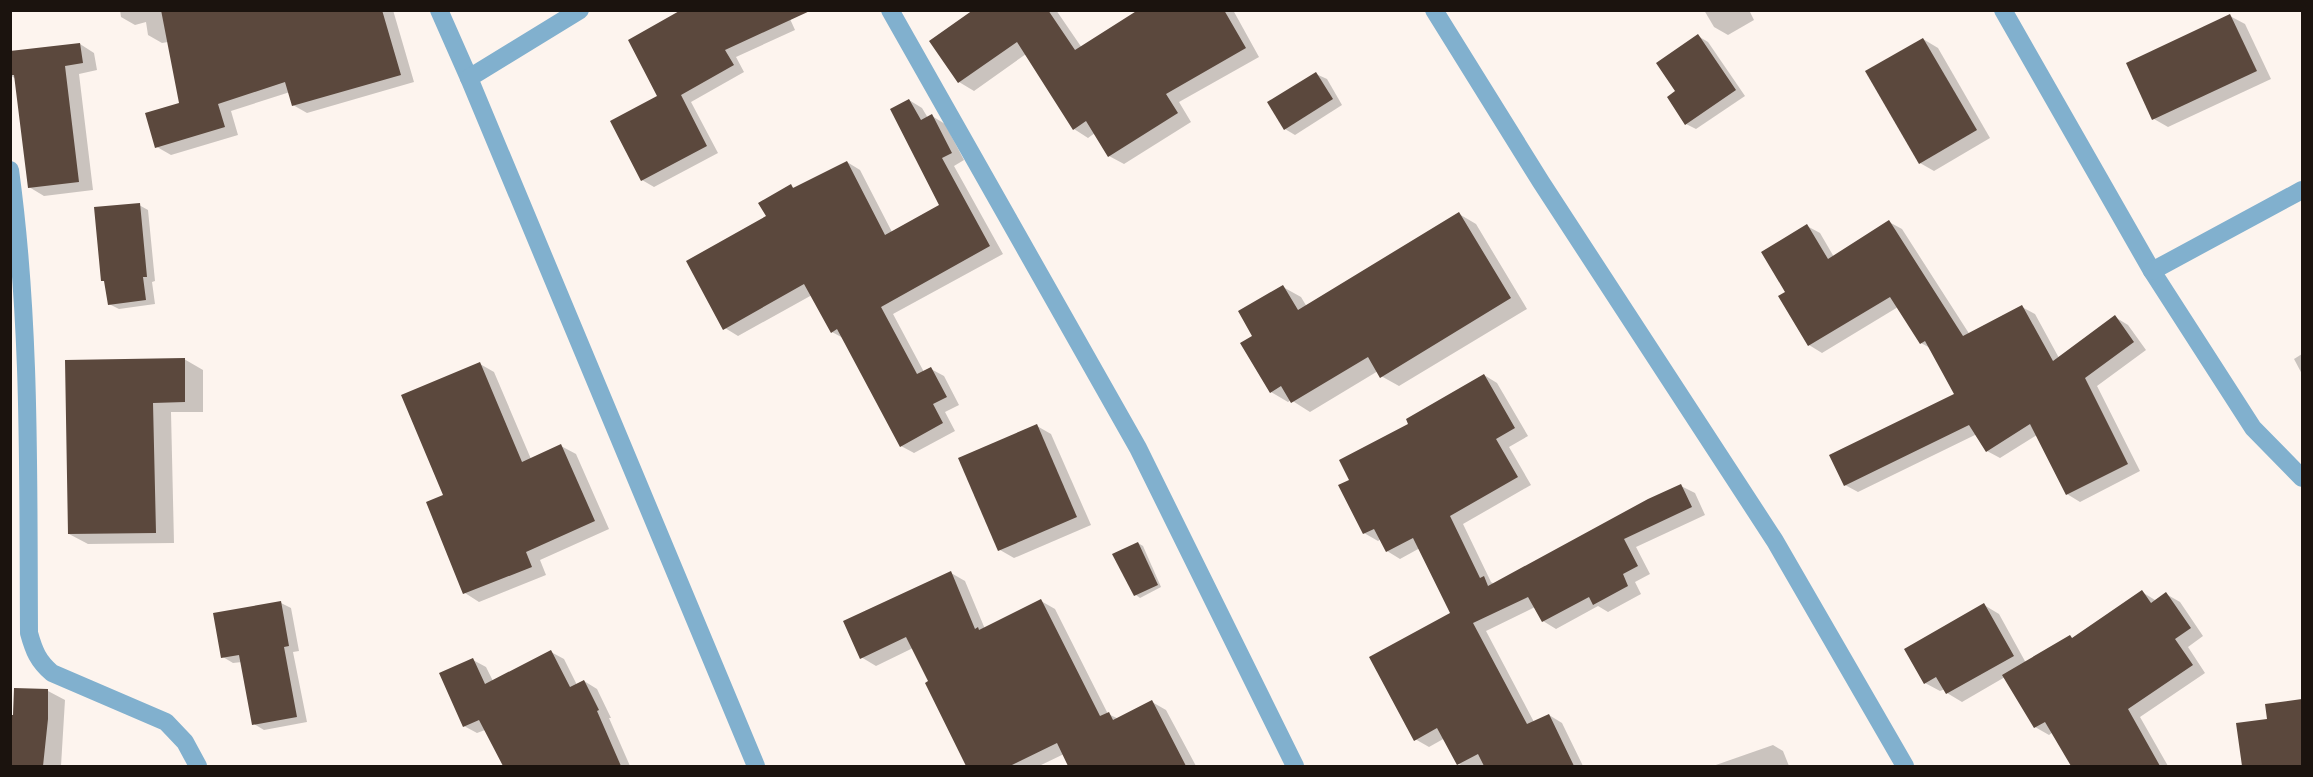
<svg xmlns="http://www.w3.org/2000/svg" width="2313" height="777" font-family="Roboto,sans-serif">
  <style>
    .shadow { fill: #0003 }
    .building { fill: #5b483d }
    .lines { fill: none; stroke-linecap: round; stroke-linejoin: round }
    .minor { stroke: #81b0ce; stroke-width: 18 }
  </style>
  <rect width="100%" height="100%" fill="#fdf4ee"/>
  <!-- shadow -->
  <g class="shadow">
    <polygon points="120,10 393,10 414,82 307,113 293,105 290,92 231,111 238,135 171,155 157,147 181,104 168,42 162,43 148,35 146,22 135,25 121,17"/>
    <polygon points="682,10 786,10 795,30 736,57 744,72 691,102 718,153 654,187 642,180 659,96"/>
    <polygon points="976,10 1056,10 1082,48 1140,10 1233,10 1259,57 1179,102 1191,122 1124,164 1109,156 1095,133 1088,138 1074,129 1026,54 974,91 959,82 931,42"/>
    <polygon points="1704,10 1749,10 1754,20 1728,35 1714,27"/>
    <polygon points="2230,16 2245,24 2271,79 2168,127 2154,119"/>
    <polygon points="1698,36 1708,42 1745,96 1696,129 1686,124 1677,91"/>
    <polygon points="1923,39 1938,48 1990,138 1934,171 1920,163"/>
    <polygon points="80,44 94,53 97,70 79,74 93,190 44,196 29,187 16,79 10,75 10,52"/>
    <polygon points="1316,74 1327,79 1342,105 1295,135 1285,129"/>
    <polygon points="909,100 922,108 928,118 932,116 945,124 964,160 954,166 1003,254 893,314 924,372 931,369 944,376 959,405 945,412 955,431 914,453 901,446 843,338 832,332 812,295 738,336 725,328 768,217 791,186 795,189 847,162 860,170 892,232 941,205"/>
    <polygon points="139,205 148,210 155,281 152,282 155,304 119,309 109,304"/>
    <polygon points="1459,214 1476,224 1527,309 1399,386 1381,376 1378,371 1310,412 1291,400 1288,402 1271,392 1254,336 1283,287 1301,297 1307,307"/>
    <polygon points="1889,222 1902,229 1970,335 2022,307 2035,314 2059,358 2115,317 2128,325 2146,350 2097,386 2140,471 2080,502 2067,494 2037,435 2000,458 1987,451 1977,434 1858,492 1845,485 1956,394 1932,349 1921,343 1898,307 1822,353 1809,345 1787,292 1807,226 1820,233 1834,257"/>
    <polygon points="2302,354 2302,374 2294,359"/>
    <polygon points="184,359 203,370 203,412 171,412 174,543 88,544 69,534 66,361"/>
    <polygon points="480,364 494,372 531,459 561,446 576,454 609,529 540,560 546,575 479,602 465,593"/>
    <polygon points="1484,375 1497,383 1528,436 1509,447 1531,485 1463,524 1491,582 1494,584 1681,486 1695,493 1705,515 1636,547 1650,574 1635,582 1641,594 1608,612 1598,606 1556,629 1543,621 1535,607 1486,631 1534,722 1549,715 1562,723 1583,766 1486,766 1485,765 1463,766 1459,764 1445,738 1429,747 1415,739 1452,614 1420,548 1400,559 1387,551 1381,539 1378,541 1364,533 1351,480 1410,424"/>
    <polygon points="1037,426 1051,434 1091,525 1014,558 1000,550"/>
    <polygon points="1138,543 1143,546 1161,587 1140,598 1136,595"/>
    <polygon points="951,573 965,581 985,629 1041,601 1055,609 1108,714 1119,719 1152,702 1166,710 1196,766 1070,766 1064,754 1039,766 968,766 927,684 930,682 913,648 876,666 861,657"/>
    <polygon points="2142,592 2155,600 2166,594 2180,602 2203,636 2188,647 2205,673 2140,717 2168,766 2073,766 2053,732 2049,735 2035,727 2005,677 1962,702 1947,693 1945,689 1940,691 1925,683 1984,605 1999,614 2026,663 2073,639"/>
    <polygon points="281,603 291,608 299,651 293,652 307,722 264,730 254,724 242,662 233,663 223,657"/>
    <polygon points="551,652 564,659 577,685 584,681 597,689 611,718 609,718 630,766 550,766 543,751 514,766 501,759 485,730 477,733 464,726 473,660 486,667 493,681"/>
    <polygon points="15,689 48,691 65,700 61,766 10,766 10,716 14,717"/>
    <polygon points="2302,700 2302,766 2244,766 2238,724 2269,720 2267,705"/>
    <polygon points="1773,745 1783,751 1789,766 1713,766"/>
  </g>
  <!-- building -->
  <g class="building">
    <polygon points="161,10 382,10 401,75 292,106 285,82 218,104 225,127 155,148 145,113 179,103"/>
    <polygon points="681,10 812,10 725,50 734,65 681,95 707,146 641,181 610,121 657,96 628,40"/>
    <polygon points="973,10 1048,10 1075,50 1138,10 1224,10 1246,48 1166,94 1178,113 1108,157 1086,121 1073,130 1017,42 958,83 929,41"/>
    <polygon points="2230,14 2257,71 2152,120 2126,63"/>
    <polygon points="1698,34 1736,90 1685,125 1667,97 1675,91 1656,63"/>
    <polygon points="1923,38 1977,130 1919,164 1865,71"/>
    <polygon points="80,43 83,63 65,66 79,182 28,188 14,75 10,75 10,51"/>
    <polygon points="1316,72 1333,99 1284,130 1267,102"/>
    <polygon points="909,99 921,120 932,114 952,153 942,158 990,246 881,307 917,374 931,367 947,397 933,404 943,423 900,447 837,329 831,333 804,284 723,330 686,261 766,216 758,203 791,184 793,188 847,161 885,235 939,205 890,109"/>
    <polygon points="140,203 147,277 143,277 146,300 108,305 104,281 101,281 94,207"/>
    <polygon points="1459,212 1511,298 1380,378 1368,357 1291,403 1281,386 1270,393 1240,343 1252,336 1238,311 1283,285 1298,310"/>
    <polygon points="1889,220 1963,336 2022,305 2053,361 2115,315 2134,342 2085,378 2128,464 2066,495 2030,424 1986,452 1969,425 1844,486 1829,455 1954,394 1925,341 1920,344 1890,297 1808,346 1778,296 1785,292 1761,252 1807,224 1828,259"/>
    <polygon points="185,358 185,402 153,403 156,533 68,534 65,360"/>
    <polygon points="480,362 522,462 561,444 595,521 526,552 532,567 463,594 426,502 443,495 401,395"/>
    <polygon points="1484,374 1515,428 1496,439 1518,477 1450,516 1480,578 1484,576 1488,586 1648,499 1681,484 1692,507 1624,539 1638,566 1623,574 1628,586 1593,605 1589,597 1542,622 1528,597 1473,623 1527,724 1549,714 1574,766 1484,766 1478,754 1457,765 1437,728 1414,741 1369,657 1450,613 1413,538 1386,552 1374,529 1363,534 1338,485 1349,480 1339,460 1408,424 1406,419"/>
    <polygon points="1037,424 1077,517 998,551 958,458"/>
    <polygon points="1138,542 1158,585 1134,596 1112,554"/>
    <polygon points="951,571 975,629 978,627 979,630 1041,599 1100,716 1109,712 1113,720 1152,700 1186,766 1068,766 1057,743 1010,766 966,766 925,683 928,681 906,637 860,659 843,621"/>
    <polygon points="2142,590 2151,603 2166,592 2191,628 2175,639 2193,665 2128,709 2160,766 2071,766 2045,722 2034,728 2002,675 2070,635 2072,638"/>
    <polygon points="281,601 289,646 284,647 297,717 252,725 239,655 221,658 213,613"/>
    <polygon points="1984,603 2014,656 1946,694 1936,677 1924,684 1904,649"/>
    <polygon points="551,650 570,687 584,680 599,710 597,711 621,766 503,766 479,720 463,727 439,673 473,658 485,684"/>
    <polygon points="14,688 48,689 48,719 43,766 10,766 10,715 13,715"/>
    <polygon points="2302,699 2302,766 2242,766 2236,723 2267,719 2265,704"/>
  </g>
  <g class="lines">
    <!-- minor -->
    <g class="minor">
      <polyline points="439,10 469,78"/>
      <polyline points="580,10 469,78 756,766"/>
      <polyline points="890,10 1138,448 1295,766"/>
      <polyline points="1434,10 1541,182 1775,541 1905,766"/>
      <polyline points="2003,10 2152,271 2253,428 2302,478"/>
      <path d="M10 170C31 322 28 480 29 633 34 651 38 661 52 673L166 722 185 742 198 766"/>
      <polyline points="2152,271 2302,190"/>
    </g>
  </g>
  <!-- border -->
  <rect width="2313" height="777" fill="none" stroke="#1b130e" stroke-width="24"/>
</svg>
